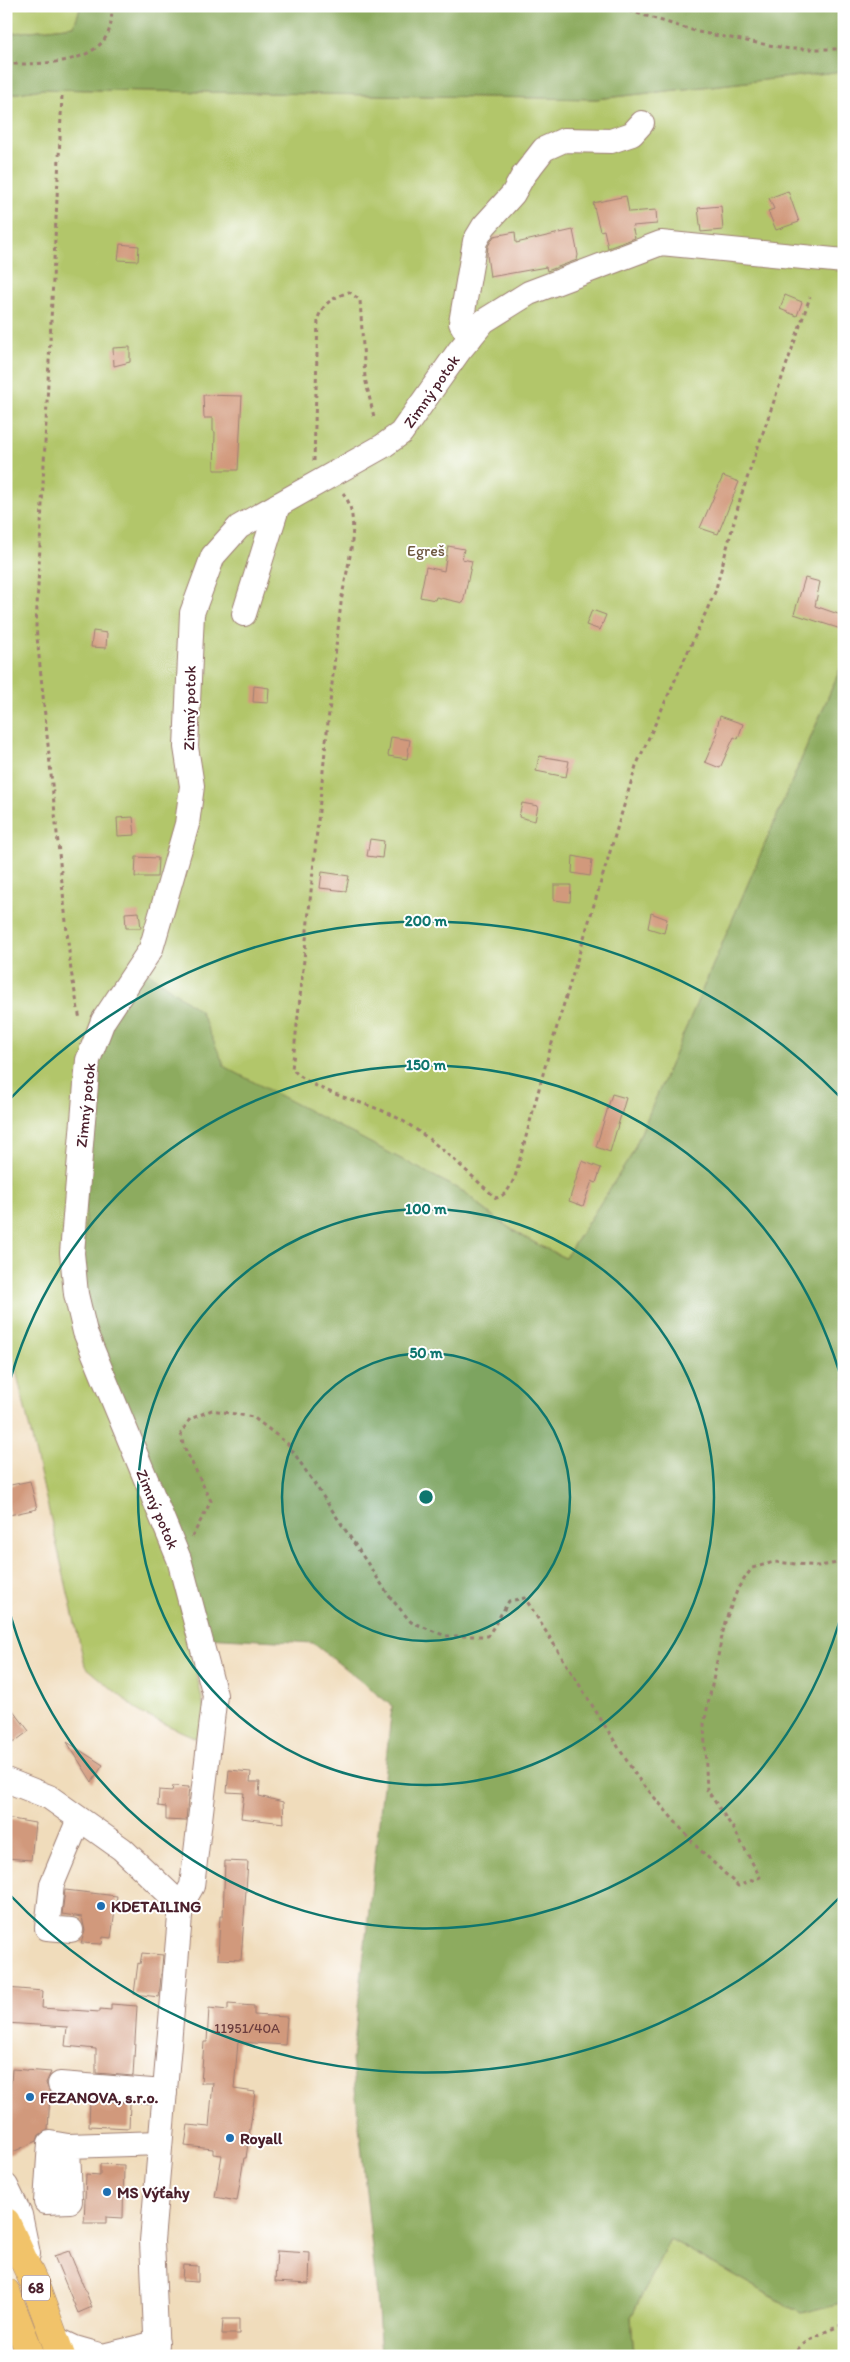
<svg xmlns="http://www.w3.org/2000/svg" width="850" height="2362" font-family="Itim,sans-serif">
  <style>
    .green { fill: #b2c66a; stroke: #7e724a }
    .forest { fill: #8dab5e; stroke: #6c6544 }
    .building { fill: #d1997c }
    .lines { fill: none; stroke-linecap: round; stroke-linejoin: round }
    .minor-casing { stroke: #9d7e73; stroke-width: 26 }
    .major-casing { stroke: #9d7e73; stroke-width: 29 }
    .path { stroke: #9d7e73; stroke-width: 3; stroke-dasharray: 4 4; stroke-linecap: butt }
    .minor { stroke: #fff; stroke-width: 24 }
    .major { stroke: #f1c36a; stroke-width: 28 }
    .ring { fill: none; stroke: #0f766e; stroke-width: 2.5 }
    .poi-dot { fill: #1f6fb2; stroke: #fff; stroke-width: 2 }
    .labels { text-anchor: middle; stroke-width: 4; stroke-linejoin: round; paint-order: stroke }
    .number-label { font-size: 14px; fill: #6c3e3f }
    .shield { fill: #fff; stroke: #80626b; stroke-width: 1 }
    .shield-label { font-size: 15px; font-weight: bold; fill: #4a1f2b }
    .street-label { font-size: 16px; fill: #4a1f2b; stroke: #fff }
    .park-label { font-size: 16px; fill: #6e5941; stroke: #fff }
    .poi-label { font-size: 16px; font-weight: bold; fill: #4a1f2b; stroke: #fff; text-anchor: start }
    .centre { fill: #0f766e; stroke: #fff; stroke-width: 2.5 }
    .ring-label { font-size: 15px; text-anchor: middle; font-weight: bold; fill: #0f766e; stroke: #fff; stroke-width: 4; stroke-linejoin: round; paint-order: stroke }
  </style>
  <rect width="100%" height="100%" fill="#fff"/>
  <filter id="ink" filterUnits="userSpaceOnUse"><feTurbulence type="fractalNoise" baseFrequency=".02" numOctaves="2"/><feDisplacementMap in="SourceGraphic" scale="10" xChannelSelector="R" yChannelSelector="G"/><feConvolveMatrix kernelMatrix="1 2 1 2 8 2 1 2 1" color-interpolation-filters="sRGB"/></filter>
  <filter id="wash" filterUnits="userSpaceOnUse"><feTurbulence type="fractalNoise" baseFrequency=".0096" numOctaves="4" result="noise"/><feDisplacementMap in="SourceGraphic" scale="20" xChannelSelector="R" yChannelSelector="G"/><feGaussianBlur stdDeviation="1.12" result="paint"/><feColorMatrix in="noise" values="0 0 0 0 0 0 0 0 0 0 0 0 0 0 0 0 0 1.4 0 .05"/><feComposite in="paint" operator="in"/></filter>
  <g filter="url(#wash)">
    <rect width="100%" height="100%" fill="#f0dcbb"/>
    <!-- green -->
    <g class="green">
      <polygon points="6,6 81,6 74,26 6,34"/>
      <path d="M844 71V660L631 1156 565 1258C525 1239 498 1223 466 1193L224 1067 200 1011 154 1478 212 1745 142 1714 85 1666 6 1327V95L42 89 596 99Z"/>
      <polygon points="670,2239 801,2313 844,2302 844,2356 634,2356 631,2317"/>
    </g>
    <!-- forest -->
    <g class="forest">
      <polygon points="81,6 844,6 844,71 596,99 42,89 6,95 6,34 74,26"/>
      <path d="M844 660V2302L801 2313 670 2239 631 2317 634 2356H381L377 2296 352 2060 392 1706 313 1643 187 1636 154 1478 81 1309 93 1053 138 965 200 1011 225 1067 466 1193C498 1224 525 1239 565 1258L631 1156Z"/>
    </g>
    <g id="blocks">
      <!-- building -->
      <g class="building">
        <polygon points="788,191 799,222 776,230 768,211 774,209 769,198"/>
        <polygon points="626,196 629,212 656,210 657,224 632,226 635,238 608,248 604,230 600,231 593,203"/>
        <polygon points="721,206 723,230 701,232 698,208"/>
        <polygon points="573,230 578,255 577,260 547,271 546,267 490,277 487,255 488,246 494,236 515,232 516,243"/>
        <polygon points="120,244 139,246 138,261 118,260"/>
        <polygon points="785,295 802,302 797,316 780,309"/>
        <polygon points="130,347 130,362 114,366 113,348"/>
        <polygon points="203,395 242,396 238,470 214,470 215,432 213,431 213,418 204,418"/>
        <polygon points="723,476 739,482 718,534 700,528"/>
        <polygon points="448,546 464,549 462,559 472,561 463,603 436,597 435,600 420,597 426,567 444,571"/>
        <polygon points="805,578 820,582 815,606 844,616 844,630 794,614"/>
        <polygon points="592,610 606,615 600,630 586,625"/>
        <polygon points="93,631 107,633 106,648 91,647"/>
        <polygon points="254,686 269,688 268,703 253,702"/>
        <polygon points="720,716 743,724 738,739 734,737 720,768 705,762 718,732 716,731"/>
        <polygon points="391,737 410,740 407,759 388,756"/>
        <polygon points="539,756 569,761 566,777 536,771"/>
        <polygon points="522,803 538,806 535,821 519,817"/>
        <polygon points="133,817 135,835 118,836 117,818"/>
        <polygon points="370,839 384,841 382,858 367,856"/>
        <polygon points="573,856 592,860 590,876 572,873"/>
        <polygon points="136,857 158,858 157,877 135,877"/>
        <polygon points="322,872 349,876 346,891 320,888"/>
        <polygon points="554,885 571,885 570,902 554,900"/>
        <polygon points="139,912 141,928 126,928 125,913"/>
        <polygon points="651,913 667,919 664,933 648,928"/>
        <polygon points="612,1094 626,1098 610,1152 596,1147"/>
        <polygon points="582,1161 601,1168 596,1183 592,1181 583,1206 569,1201"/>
        <polygon points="30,1481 37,1509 9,1515 6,1486"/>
        <polygon points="6,1701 29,1731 6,1748"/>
        <polygon points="67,1742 103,1765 92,1782"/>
        <polygon points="229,1770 251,1772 250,1782 260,1782 259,1796 283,1802 284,1823 241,1818 244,1793 227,1792"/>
        <polygon points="173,1786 189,1787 186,1821 166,1820 166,1807 158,1806 159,1790 172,1791"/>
        <polygon points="6,1818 35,1823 31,1860 6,1858"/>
        <polygon points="225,1861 248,1862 241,1960 218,1959 220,1916 223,1916"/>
        <polygon points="65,1890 117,1896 111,1938 103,1937 102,1944 81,1943 85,1931 82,1917 62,1914"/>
        <polygon points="142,1953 163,1955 159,1997 134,1994 138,1963 140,1964"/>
        <polygon points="6,1988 43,1991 42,2008 100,2012 100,2009 111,2010 111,2004 137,2006 133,2076 96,2073 96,2049 65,2046 67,2027 6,2023"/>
        <polygon points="228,2004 254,2006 254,2015 287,2017 285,2045 238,2042 234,2089 255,2092 246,2158 244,2158 237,2201 215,2197 222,2155 213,2154 213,2149 185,2146 188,2125 209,2127 213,2083 201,2083 204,2042 207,2042 209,2008 228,2010"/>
        <polygon points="12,2069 51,2072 46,2083 50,2093 48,2130 39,2135 37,2141 6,2155"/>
        <polygon points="90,2100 130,2103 129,2128 89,2126"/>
        <polygon points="100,2164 124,2165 123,2218 106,2217 106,2223 84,2223 86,2174 100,2175"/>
        <polygon points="69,2251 92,2307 78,2313 54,2256"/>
        <polygon points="277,2251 310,2253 309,2284 275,2282"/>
        <polygon points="183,2265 198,2266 198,2282 182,2281"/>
        <polygon points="223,2319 239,2319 239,2334 222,2334"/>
      </g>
    </g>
  </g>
  <g filter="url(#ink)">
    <use href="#blocks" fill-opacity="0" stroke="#9d7e73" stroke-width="1"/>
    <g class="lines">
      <!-- minor casing -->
      <g class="minor-casing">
        <g id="minor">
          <polyline points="470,338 461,323 475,241 484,226 513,194 523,176 544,149 564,140 611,141 632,134 642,123"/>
          <polyline points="244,614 278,505"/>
          <polyline points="6,1780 49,1797 122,1849 181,1905"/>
          <polyline points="71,1930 47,1928 52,1884 79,1819"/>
          <polyline points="60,2084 165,2092"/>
          <polyline points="68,2146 70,2201 46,2202 50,2143 68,2146 160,2143"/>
          <polyline points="6,2186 20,2215 28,2254"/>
          <polyline points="56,2339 75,2348 103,2356 157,2343"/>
          <polyline points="157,2356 152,2241 181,1905 192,1886 215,1695 179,1559 85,1332 76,1294 72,1253 88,1060 103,1021 151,949 187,824 192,786 186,747 192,613 213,556 239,527 383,446 401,433 459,351 484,321 529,293 661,243 844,261"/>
        </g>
      </g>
      <!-- major casing -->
      <g class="major-casing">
        <g id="major">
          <polyline points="6,2222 35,2285 61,2356"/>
          <polyline points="6,2292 31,2356"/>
        </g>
      </g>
      <!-- path -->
      <g class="path">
        <polyline points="614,6 698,32 790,49 844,49"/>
        <path d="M6 64C46 64 119 66 111 6"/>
        <polyline points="62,96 36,627 71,971 80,1020"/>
        <path d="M314 461 318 318C324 302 333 298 349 292L360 300 365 378 374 417"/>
        <path d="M343 493C364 519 345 573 341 603 323 758 310 914 292 1069 319 1095 359 1099 392 1115 428 1133 466 1171 496 1198 507 1195 510 1187 515 1177L546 1063 636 766 715 592 741 496 810 297"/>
        <polyline points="192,1537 211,1501 183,1445 181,1433 190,1419 212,1410 253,1417 288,1444 390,1597 411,1622 446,1636 488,1636 509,1601 525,1598 637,1777 695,1845 738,1886 760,1877 735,1831 707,1790 704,1724 725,1622 738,1588 752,1568 774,1562 819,1566 844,1562"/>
        <path d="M792 2356C804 2339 825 2332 844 2324"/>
      </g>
      <!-- minor -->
      <use href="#minor" class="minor"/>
      <!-- major -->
      <use href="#major" class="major"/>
    </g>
  </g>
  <!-- distance rings -->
  <circle cx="426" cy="1497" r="144" fill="#0f766e" fill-opacity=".12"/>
  <g class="ring">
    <circle cx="426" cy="1497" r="144"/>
    <circle cx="426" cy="1497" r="288"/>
    <path d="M843 1609A432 432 0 0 1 7 1602M7 1392A432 432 0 0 1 843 1385"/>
    <path d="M840 1897A576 576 0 0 1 8 1893M8 1101A576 576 0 0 1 840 1097"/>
  </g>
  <!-- markers -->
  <g class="poi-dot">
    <circle cx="101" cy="1906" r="5"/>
    <circle cx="30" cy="2097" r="5"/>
    <circle cx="230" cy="2138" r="5"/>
    <circle cx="107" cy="2192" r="5"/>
  </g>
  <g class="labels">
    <!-- number labels -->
    <g class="number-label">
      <text x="247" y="2033">11951/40A</text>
    </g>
    <!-- shield labels -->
    <rect class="shield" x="22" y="2275.5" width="28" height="25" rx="4"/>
    <g class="shield-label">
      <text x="36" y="2293">68</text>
    </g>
    <!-- street labels -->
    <g class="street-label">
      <text transform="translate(431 391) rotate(-55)" y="6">Zimný potok</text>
      <text transform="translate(189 708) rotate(-89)" y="6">Zimný potok</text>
      <text transform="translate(85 1105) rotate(-84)" y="6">Zimný potok</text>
      <text transform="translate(158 1509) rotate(67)" y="6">Zimný potok</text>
    </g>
    <!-- park labels -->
    <g class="park-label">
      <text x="426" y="556">Egreš</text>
    </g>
    <!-- poi labels -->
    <g class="poi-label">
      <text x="111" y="1912">KDETAILING</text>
      <text x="40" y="2103">FEZANOVA, s.r.o.</text>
      <text x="240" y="2144">Royall</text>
      <text x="117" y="2198">MS Výťahy</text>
    </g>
  </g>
  <circle cx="426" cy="1497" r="8" class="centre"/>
  <g class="ring-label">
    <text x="426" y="926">200 m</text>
    <text x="426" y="1070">150 m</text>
    <text x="426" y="1214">100 m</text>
    <text x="426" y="1358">50 m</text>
  </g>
  <!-- margin -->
  <rect width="850" height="2362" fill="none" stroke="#fff" stroke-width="25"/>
</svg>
